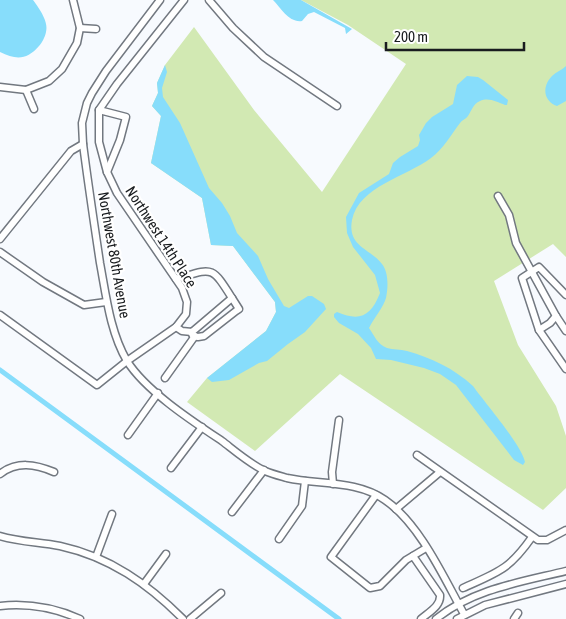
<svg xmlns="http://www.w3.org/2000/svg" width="566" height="619" font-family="'Asap Condensed',sans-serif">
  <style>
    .green { fill: #d2e9b3 }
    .water { fill: #87ddfb }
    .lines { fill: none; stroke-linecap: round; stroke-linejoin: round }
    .canal { stroke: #87ddfb; stroke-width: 5 }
    .minor-casing { stroke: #727880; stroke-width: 9 }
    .minor { stroke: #fff; stroke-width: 6 }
    .labels { text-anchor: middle; stroke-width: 4.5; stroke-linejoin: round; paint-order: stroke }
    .street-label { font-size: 15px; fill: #191c1f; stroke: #fff }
  </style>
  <rect width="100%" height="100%" fill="#f7fafe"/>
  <!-- green -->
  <polygon class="green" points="301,0 566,0 566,257 553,244 494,281 518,345 556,406 566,436 566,488 543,510 340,374 255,451 187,402 207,378 266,331 276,312 275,302 233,246 211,245 202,198 151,163 161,116 152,106 158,93 157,83 165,65 194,27 254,110 322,192 406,64 348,25"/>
  <!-- water -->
  <g class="water">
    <path d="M0 0H33C39 8 49 22 46 32 45 37 42 43 39 46 27 60 16 60 0 52Z"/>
    <path d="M273 0H301L352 29 346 34 345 28 314 12 308 14 302 21C289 23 281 8 273 0Z"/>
    <polygon points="165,65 167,72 162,88 163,97 180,123 209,188 222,203 230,216 237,233 258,256 268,279 284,306 289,308 308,296 312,296 324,304 326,309 305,332 288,344 267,361 259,363 229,380 212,382 207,378 266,331 276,312 275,302 233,246 211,245 202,198 151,163 161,116 152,106 158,93 157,83"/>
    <path d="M566 66V101L557 106C543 101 542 86 552 76 556 72 562 70 566 66Z"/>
    <path d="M467 76 478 77 483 80 508 100 507 105H505C497 102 489 97 480 101 473 104 472 110 468 116 466 119 462 120 460 123 451 135 443 149 431 158 406 177 359 186 352 220 347 247 371 249 382 264 389 273 388 288 386 298 383 308 374 318 369 328 374 335 377 344 387 348 393 350 400 349 407 351 432 358 453 368 473 386 485 403 521 444 525 462L523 465 514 460 456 385 440 374 424 368 391 360 376 359 371 348 358 334 339 323 334 317V314L337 312C360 322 371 316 380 293L375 275 353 247 347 233 346 217 359 193 389 174 393 163 400 157 418 146 420 140 419 135 426 123 432 117 453 104 457 85Z"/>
  </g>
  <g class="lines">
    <!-- canal -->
    <polyline class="canal" points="0,370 339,619"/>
    <!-- minor casing -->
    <g class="minor-casing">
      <g id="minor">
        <path d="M160 0 106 71 92 93 87 103 82 123 83 144C88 183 94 223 100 263 106 295 110 332 127 361 146 391 192 421 222 441 235 451 250 464 265 471 272 474 280 476 287 478 319 485 357 480 385 500 420 524 444 578 464 614"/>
        <polyline points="209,0 233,28 264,57 337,106"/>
        <polyline points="80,28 96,29"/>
        <polyline points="0,87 26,90 49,81 62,69 77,43 80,28 73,0"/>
        <polyline points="26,90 34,109"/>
        <polyline points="99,110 126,117 120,140 107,172"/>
        <polyline points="498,196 509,215 516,243 556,316 566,331"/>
        <polyline points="0,239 71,151 83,144"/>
        <polyline points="0,252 43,282 84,305 106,302"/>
        <path d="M176 279C213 268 211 265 232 298L192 332 182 331 176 327"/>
        <polyline points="566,295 539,267 522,278 539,330 566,369"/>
        <polyline points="0,315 97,385 127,361 176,327 186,314 187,302 182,288 117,193 107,172 99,142 99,110 117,84 184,0"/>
        <polyline points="539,330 550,323 556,316"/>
        <polyline points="191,332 193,336 198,337 204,336 236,311 239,309 232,298"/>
        <polyline points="165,378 195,336"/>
        <polyline points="128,435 158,393"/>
        <polyline points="417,455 538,540 547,540 566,530"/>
        <polyline points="171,468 202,427"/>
        <path d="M0 474C17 461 35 464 54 472"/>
        <polyline points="333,484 332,472 339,420"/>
        <polyline points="376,495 331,557 370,588 380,586 406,560 426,548"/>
        <polyline points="396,509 440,472"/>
        <polyline points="232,512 264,470"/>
        <path d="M0 536C20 542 40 542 60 546 110 557 148 584 183 619"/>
        <polyline points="279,539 302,506 305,481"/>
        <path d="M413 556 440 595C441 606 429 612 421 619"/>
        <polyline points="96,557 112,514"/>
        <polyline points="144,584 166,554"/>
        <path d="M463 588C498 572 509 570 532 537"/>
        <path d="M0 606C27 603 55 608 80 619"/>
        <polyline points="190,619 221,593"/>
        <path d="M436 619C473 589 521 582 566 571"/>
        <polyline points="457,619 485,605 566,584"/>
        <polyline points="514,619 518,613"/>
      </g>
    </g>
    <!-- minor -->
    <use href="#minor" class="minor"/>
  </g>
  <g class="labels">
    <!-- street labels -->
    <g class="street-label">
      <text transform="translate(161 237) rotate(57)" y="5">Northwest 14th Place</text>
      <text transform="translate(114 255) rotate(80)" y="5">Northwest 80th Avenue</text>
    </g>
  </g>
  <!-- scale -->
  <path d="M386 42v8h138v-8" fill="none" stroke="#191c1f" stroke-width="2.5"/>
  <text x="394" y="42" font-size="15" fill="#191c1f" stroke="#ffffff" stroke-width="4" paint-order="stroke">200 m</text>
</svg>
